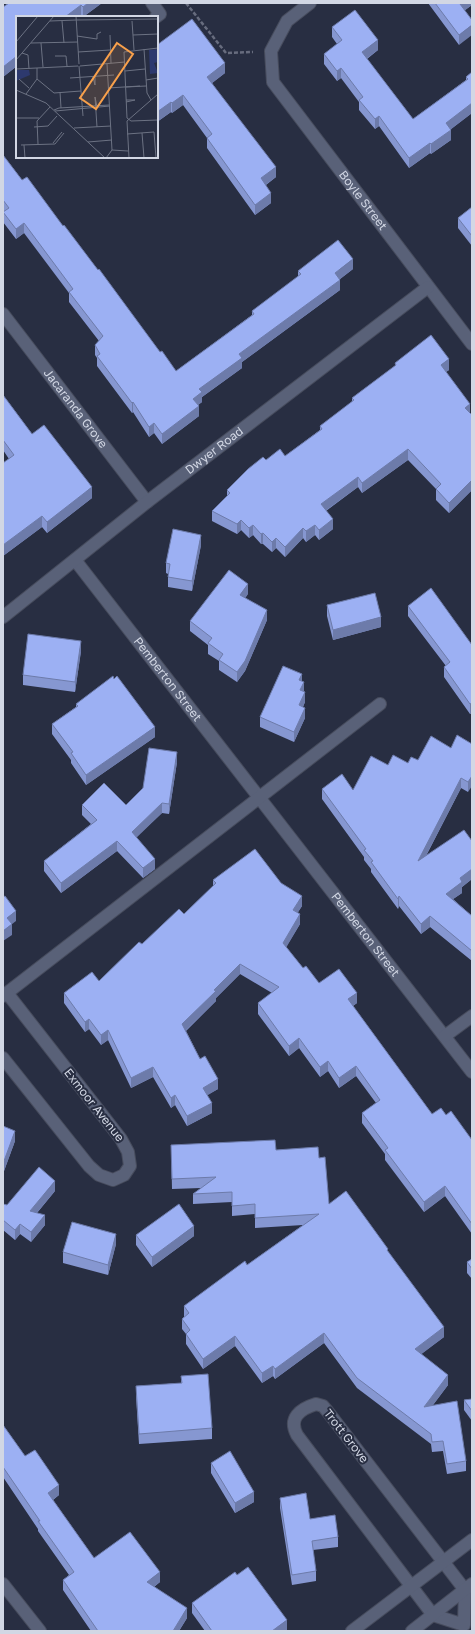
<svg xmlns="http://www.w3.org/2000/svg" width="475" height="1634" font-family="'Golos Text',sans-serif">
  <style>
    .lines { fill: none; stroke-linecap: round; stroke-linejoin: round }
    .minor-casing { stroke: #474c5d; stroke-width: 14 }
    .path { stroke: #676c7e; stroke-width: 2.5; stroke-dasharray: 4 2; stroke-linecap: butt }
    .minor { stroke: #596178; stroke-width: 12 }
    .wall { fill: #8697d1 }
    .shaded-wall { fill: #6d7baa }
    .building { fill: #9cb0f3; stroke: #6d7baa }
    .labels { text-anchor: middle; stroke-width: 4; stroke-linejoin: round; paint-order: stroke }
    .street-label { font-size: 12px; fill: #d2d7e4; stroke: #282e42 }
    .inset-road { fill: none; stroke: #6c7283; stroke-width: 1 }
    .view { fill: #f8a04b; fill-opacity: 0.15; stroke: #f8a04b; stroke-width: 2 }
    .inset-edge { fill: none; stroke: #d2d7e4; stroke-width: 2 }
  </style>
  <rect width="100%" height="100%" fill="#282e42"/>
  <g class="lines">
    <!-- minor casing -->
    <g class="minor-casing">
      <g id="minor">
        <polyline points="152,3 160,14 156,17"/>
        <path id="s1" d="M310 3 287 21 271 51 273 82 472 344"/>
        <path id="s2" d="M3 314 147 502"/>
        <path id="s3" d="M75 560 472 1072"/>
        <path id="s4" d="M3 617 147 502 428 287"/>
        <polyline points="3,996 380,704"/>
        <polyline points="445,1036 472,1016"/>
        <polyline points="3,1058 89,1166 99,1175 113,1180 124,1175 130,1166 128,1152 121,1139 7,993"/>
        <path d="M316 1404 323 1406 328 1412 465 1590 464 1625 433 1615 297 1435C288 1418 300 1409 316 1404Z"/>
        <polyline points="3,1584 40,1631"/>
        <polyline points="352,1631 472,1540"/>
        <polyline points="412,1631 472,1584"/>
      </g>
    </g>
    <!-- path -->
    <polyline class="path" points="186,3 226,53 253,52"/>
    <!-- minor -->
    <use href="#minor" class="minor"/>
  </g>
  <!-- wall -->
  <g class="wall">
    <polygon points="9,3 102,3 83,17 81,15 79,17 17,17 17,66 3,77"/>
    <polygon points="428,3 472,3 472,5 465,10 459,45"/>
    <polygon points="332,27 378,50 367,59 413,119 466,80 466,77 472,72 472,113 451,129 451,140 431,154 430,153 409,168 379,126 375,129 359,110 359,102 341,78 337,81 324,64 324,54 337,44 332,37"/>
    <polygon points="157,45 225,73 212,83 276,177 266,185 271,203 255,215 207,148 207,138 183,105 172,113 171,112 157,122"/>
    <polygon points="3,155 22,180 63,226 98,270 160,352 176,371 252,315 252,311 298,277 298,271 353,269 340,279 340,290 242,362 242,368 202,397 202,402 198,405 199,416 162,444 154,433 149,437 133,412 132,413 97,366 97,358 95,355 95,345 99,341 69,302 69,293 24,233 16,239 3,222 3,212 4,211 3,210"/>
    <polygon points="472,207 472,246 458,228 458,218"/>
    <polygon points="395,363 449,370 446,372 470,413 472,415 472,490 449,513 436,500 436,489 408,460 362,493 358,487 326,511 333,529 319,540 315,535 306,542 303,538 285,557 276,548 272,552 263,544 261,544 253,535 249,538 241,530 237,534 212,521 212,511 227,496 227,490 266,460 285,456 320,430 320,426 352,402 352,398 395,366"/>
    <polygon points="3,395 32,434 92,498 47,533 42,527 3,556 3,463 9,459 3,450"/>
    <polygon points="201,545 192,591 168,587 168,574 166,573 166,563"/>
    <polygon points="248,594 245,598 267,620 245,671 237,682 219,670 219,661 208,654 208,645 190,631 190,621"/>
    <polygon points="327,605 381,627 333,640 327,616"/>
    <polygon points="408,606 472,645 472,713 470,714 444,677 444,667 446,666 408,616"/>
    <polygon points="81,651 75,692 23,685 23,675"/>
    <polygon points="302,682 305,702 303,707 305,718 294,742 260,727 260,717"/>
    <polygon points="76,704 155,737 86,785 71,763 71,760 52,734 52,724 76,707"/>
    <polygon points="472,744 468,792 461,788 426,856 472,841 472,879 462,887 462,893 453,899 472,916 472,961 430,927 421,934 399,906 398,909 371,872 371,869 364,860 364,857 322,799 322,789 353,790 388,765 408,763 418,760 451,748"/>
    <polygon points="177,762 169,814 162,813 136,837 155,869 143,878 117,851 61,893 44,871 44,861 91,824 82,815 82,805 126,805"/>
    <polygon points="213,880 281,883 302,906 298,912 300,924 286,947 303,968 319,983 357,1003 353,1006 432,1114 446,1115 472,1140 472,1234 445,1196 424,1212 385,1160 385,1154 362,1123 362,1113 376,1103 356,1076 339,1088 328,1071 320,1077 299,1048 289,1056 258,1014 258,1003 272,993 240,974 216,998 216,1001 186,1031 200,1059 218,1089 207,1095 212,1113 187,1126 175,1105 171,1108 153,1077 131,1088 108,1040 101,1045 89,1029 85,1032 64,1003 64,993 99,981 142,944 184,914 213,886"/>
    <polygon points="3,1126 15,1141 4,1171 3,1171"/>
    <polygon points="171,1145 276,1150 319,1158 329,1204 388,1252 444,1337 421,1354 448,1385 433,1405 466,1461 466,1471 447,1474 443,1451 432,1452 431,1444 357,1388 324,1343 275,1379 273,1376 262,1383 235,1346 203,1369 186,1344 186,1334 182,1329 182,1319 184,1317 184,1306 247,1265 303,1225 255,1228 255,1214 232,1216 232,1202 193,1204 193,1194 201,1188 172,1189"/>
    <polygon points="55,1191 37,1213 45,1225 31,1242 20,1234 15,1240 3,1230 3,1204 7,1205"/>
    <polygon points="136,1235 194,1236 152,1267 136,1245"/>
    <polygon points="116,1244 108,1275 63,1263 63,1252"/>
    <polygon points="472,1259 472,1279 467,1273 467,1262"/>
    <polygon points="181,1376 212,1428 212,1439 139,1444 136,1396 136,1386 181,1383"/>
    <polygon points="472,1399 472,1421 464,1410 464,1400"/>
    <polygon points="3,1425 25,1456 59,1495 53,1500 94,1558 160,1582 154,1587 187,1618 179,1631 91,1631 63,1590 63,1580 69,1575 38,1531 38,1529 3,1477"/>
    <polygon points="211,1463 254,1502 235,1513 211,1473"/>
    <polygon points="280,1498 310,1519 338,1537 338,1547 313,1550 316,1571 316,1581 292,1585 280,1508"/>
    <polygon points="192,1603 287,1630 286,1631 205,1631 192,1613"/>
  </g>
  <!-- shaded-wall -->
  <g class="shaded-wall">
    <polygon points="88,3 102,3 83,17 83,7"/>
    <polygon points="461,3 472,3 472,5 460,14 460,4"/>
    <polygon points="81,5 81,15 79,17 65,17"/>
    <polygon points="472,25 472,35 459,45 459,35"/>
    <polygon points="378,40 378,50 362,62 362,52"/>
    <polygon points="17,56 17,66 3,77 3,67"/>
    <polygon points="225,63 225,73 207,87 207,77"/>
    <polygon points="341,68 341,78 337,81 337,71"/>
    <polygon points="183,95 183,105 172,113 172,103"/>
    <polygon points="171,102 171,112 157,122 157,112"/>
    <polygon points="472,103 472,113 446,133 446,123"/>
    <polygon points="379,116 379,126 375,129 375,119"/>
    <polygon points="451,130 451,140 431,154 431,144"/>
    <polygon points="430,143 430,153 409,168 409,158"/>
    <polygon points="276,167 276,177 261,188 261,178"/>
    <polygon points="271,193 271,203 255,215 255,205"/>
    <polygon points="24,223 24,233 16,239 16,229"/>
    <polygon points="353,259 353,269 335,283 335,273"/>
    <polygon points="340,280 340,290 242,362 242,368 202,397 202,402 193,409 193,399 199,389 239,354"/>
    <polygon points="449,359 449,370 441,375 441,365"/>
    <polygon points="133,402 133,412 132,413 132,403"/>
    <polygon points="470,404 470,414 465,408"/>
    <polygon points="199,406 199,416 162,444 162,434"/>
    <polygon points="154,423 154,433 149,437 149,427"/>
    <polygon points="408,449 408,460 362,493 362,483"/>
    <polygon points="358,477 358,487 321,514 321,504"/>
    <polygon points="472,480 472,490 449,513 449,503"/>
    <polygon points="92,487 92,498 47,533 47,522"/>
    <polygon points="42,516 42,527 3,556 3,545"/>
    <polygon points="333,519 333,529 319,540 319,530"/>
    <polygon points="241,520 241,530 237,534 237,524"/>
    <polygon points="253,525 253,535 249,538 249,528"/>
    <polygon points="315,525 315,535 306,542 306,531"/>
    <polygon points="303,528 303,538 285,557 285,547"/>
    <polygon points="263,533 263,544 261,544 261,534"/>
    <polygon points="201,535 201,545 192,591 192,581"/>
    <polygon points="276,538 276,548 272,552 272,542"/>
    <polygon points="248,584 248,594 240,605 240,595"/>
    <polygon points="267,610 267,620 245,671 237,682 237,672"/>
    <polygon points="381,617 381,627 333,640 333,630"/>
    <polygon points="81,641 81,651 75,692 75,682"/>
    <polygon points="302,674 302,684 299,680"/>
    <polygon points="304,682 304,692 300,690"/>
    <polygon points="305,692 305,702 299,715 299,705"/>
    <polygon points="472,703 472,713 470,714 470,704"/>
    <polygon points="305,708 305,718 294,742 294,732"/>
    <polygon points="155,727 155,737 86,785 86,775"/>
    <polygon points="4,739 4,749 3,750 3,740"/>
    <polygon points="177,752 177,762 169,814 169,804"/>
    <polygon points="472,776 472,786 468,792 468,782"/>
    <polygon points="461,778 461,788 418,871 418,861"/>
    <polygon points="162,803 162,813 132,842 132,832"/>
    <polygon points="117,841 117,851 61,893 61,883"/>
    <polygon points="155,859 155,869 143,878 143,868"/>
    <polygon points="472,869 472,879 462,887 462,893 446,904 446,894 460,878"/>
    <polygon points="302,896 302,906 293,920 293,910"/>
    <polygon points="399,896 399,906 398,909 398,899"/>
    <polygon points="16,911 16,921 7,928 7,918"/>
    <polygon points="300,914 300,924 283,953 283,943"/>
    <polygon points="430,916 430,927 421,934 421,924"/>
    <polygon points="12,924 12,935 3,941 3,931"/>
    <polygon points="240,964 240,974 216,998 216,1001 182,1034 182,1024 214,990"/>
    <polygon points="357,993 357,1003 348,1009 348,999"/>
    <polygon points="89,1019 89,1029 85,1032 85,1022"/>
    <polygon points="108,1030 108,1040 101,1045 101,1035"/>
    <polygon points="299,1038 299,1048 289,1056 289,1046"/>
    <polygon points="328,1061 328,1071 320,1077 320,1067"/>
    <polygon points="356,1066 356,1076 339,1088 339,1078"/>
    <polygon points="153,1067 153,1077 131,1088 131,1078"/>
    <polygon points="218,1079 218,1089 203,1098 203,1088"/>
    <polygon points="175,1095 175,1105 171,1108 171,1098"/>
    <polygon points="212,1103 212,1113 187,1126 187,1116"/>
    <polygon points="15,1131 15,1141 4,1171 4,1161"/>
    <polygon points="55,1181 55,1191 30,1221 30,1211"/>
    <polygon points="445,1186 445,1196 424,1212 424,1202"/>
    <polygon points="45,1215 45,1225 31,1242 31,1232"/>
    <polygon points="20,1224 20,1234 15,1240 15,1230"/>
    <polygon points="194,1226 194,1236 152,1267 152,1257"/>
    <polygon points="116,1234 116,1244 108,1275 108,1265"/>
    <polygon points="444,1327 444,1337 415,1359 415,1349"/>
    <polygon points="324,1333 324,1343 275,1379 275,1369"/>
    <polygon points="235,1336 235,1346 203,1369 203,1359"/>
    <polygon points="273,1366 273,1376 262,1383 262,1373"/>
    <polygon points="448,1375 448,1385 424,1417 424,1407"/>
    <polygon points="59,1485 59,1495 48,1503 48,1493"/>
    <polygon points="254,1492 254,1502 235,1513 235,1503"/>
    <polygon points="160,1572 160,1582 147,1592 147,1582"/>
    <polygon points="187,1608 187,1618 179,1631 173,1631"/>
    <polygon points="287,1620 287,1630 286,1631 272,1631"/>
  </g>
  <!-- building -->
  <g class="building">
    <polygon points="9,3 88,3 83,7 81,5 65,17 17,17 17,56 3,67 3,7"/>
    <polygon points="435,3 461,3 460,4 472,20 472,25 459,35"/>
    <polygon points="355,10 378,40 362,52 413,119 468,79 466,77 472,72 472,103 446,123 451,130 431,144 430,143 409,158 379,116 375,119 359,100 363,97 341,68 337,71 324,54 342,40 332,27"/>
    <polygon points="192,19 225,63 207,77 276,167 261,178 271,193 255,205 207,138 212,134 183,95 172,103 171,102 157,112 157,45"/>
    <polygon points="3,155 22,180 27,177 63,226 64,225 98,270 99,269 160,352 162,351 176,371 254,314 252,311 301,274 298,271 338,240 353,259 335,273 340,280 239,354 242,358 199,389 202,392 193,399 199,406 162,434 154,423 149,427 133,402 132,403 97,356 100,354 95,345 103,336 69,292 73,289 24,223 16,229 3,212 9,208 3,200"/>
    <polygon points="472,207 472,236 458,218"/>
    <polygon points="431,335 449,359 441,365 470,404 465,408 472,415 472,480 449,503 436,489 441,484 408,449 362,483 358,477 321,504 333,519 319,530 315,525 306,531 303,528 285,547 276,538 272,542 263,533 261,534 253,525 249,528 241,520 237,524 212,511 230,493 227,490 248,469 263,457 266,460 280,449 285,456 322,429 320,426 354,400 352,398 396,365 395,363"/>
    <polygon points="3,395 32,434 44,425 92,487 47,522 42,516 3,545 3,463 14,455 3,440"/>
    <polygon points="173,529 201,535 192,581 168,577 170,564 166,563"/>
    <polygon points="229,570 248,584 240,595 267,610 245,661 237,672 219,660 223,654 208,643 212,638 190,621"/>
    <polygon points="431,588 472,645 472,703 470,704 444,667 450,662 408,606"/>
    <polygon points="375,593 381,617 333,630 327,605"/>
    <polygon points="28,634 81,641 75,682 23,675"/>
    <polygon points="283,666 302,674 299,680 304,682 300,690 305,692 299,705 305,708 294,732 260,717"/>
    <polygon points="113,676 114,679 117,676 155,727 86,775 71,753 73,752 52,724 78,706 76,704"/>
    <polygon points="457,735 472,744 472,776 468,782 461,778 418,861 464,830 472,841 472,869 460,878 462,882 446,894 472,916 472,951 430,916 421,924 399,896 398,899 371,862 373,861 364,850 366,849 322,789 342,774 353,790 371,756 388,765 393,755 408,763 411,757 418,760 431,736 451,748"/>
    <polygon points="149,748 177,752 169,804 162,803 132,832 155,859 143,868 117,841 61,883 44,861 97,820 82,805 104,783 126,805 143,788"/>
    <polygon points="255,849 281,883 302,896 293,910 300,914 283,943 303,968 306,966 319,983 339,969 357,993 348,999 432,1114 441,1108 446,1115 451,1111 472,1140 472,1224 445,1186 424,1202 385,1150 388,1148 362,1113 380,1100 356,1066 339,1078 328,1061 320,1067 299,1038 289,1046 258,1003 279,987 240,964 214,990 216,991 182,1024 200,1059 205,1056 218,1079 203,1088 212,1103 187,1116 175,1095 171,1098 153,1067 131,1078 108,1030 101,1035 89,1019 85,1022 64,993 92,972 99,981 139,942 142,944 179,909 184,914 216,883 213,880"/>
    <polygon points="5,896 16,911 7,918 12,924 3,931 3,897"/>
    <polygon points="3,1126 15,1131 4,1161 3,1161"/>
    <polygon points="275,1140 276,1150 318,1147 319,1158 325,1157 329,1204 346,1191 388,1249 387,1250 444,1327 415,1349 448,1375 424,1407 457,1401 466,1461 447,1464 443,1441 432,1442 431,1434 357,1378 324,1333 275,1369 273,1366 262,1373 235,1336 203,1359 186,1334 190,1330 182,1319 189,1313 184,1306 245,1261 247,1265 319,1214 255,1218 255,1204 232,1206 232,1192 193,1194 216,1177 172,1179 171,1145"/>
    <polygon points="39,1167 55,1181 30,1211 45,1215 31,1232 20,1224 15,1230 3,1220 3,1204 7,1205"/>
    <polygon points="179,1204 194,1226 152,1257 136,1235"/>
    <polygon points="72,1222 116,1234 108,1265 63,1252"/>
    <polygon points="472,1259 472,1269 467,1262"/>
    <polygon points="208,1374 212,1428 139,1434 136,1386 182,1383 181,1376"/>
    <polygon points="472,1399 472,1411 464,1400"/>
    <polygon points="3,1425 25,1456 35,1450 59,1485 48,1493 94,1558 130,1532 160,1572 147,1582 187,1608 173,1631 98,1631 63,1580 74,1572 38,1521 40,1521 3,1467"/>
    <polygon points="230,1451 254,1492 235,1503 211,1463"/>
    <polygon points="306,1493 310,1519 335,1515 338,1537 312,1541 316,1571 292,1575 280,1498"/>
    <polygon points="248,1567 287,1620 272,1631 212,1631 192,1603 235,1572 237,1575"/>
  </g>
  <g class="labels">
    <!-- street labels -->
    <g class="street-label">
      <text dy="4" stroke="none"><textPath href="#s1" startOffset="243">Boyle Street</textPath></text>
      <text dy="4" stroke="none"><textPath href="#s2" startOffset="119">Jacaranda Grove</textPath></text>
      <text dy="4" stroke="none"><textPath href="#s4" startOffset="269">Dwyer Road</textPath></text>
      <text dy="4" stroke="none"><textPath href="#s3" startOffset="151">Pemberton Street</textPath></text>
      <text dy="4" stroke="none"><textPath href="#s3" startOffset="474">Pemberton Street</textPath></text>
      <text transform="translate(94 1105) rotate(52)" y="4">Exmoor Avenue</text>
      <text transform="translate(346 1436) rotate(52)" y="4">Trott Grove</text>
    </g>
  </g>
  <!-- overview -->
  <g transform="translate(16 16)">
    <rect width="142" height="142" fill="#282e42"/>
    <path d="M142 33V46L138 47 142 57 134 58 133 34ZM0 54H13L14 59 0 65Z" fill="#2d396e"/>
    <path class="inset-road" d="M60 0 63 48M60 4 142 3M34 5 60 4M46 5 48 27M116 5 118 34M94 19 95 47M117 19 142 18M61 20 81 23V18L85 16M0 26 22 0M15 27 62 26M25 27 27 51M142 32 108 36 111 102 115 105 142 104M128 33 131 77 135 84M62 36 94 34M6 37 12 39 13 53M39 40H50L51 50M0 44 38 0M91 48 96 134M63 50 67 100M64 50 109 46M21 52V63L38 77 65 75M0 53 62 50M109 55 129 53M77 61 79 69V61M54 62 98 59M3 63 13 72M130 64 142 62M110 71 130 70M92 72 124 70M0 74 30 87 89 142M44 76 45 92M10 78 21 63M110 84H119L110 86M81 91 79 81 81 111M38 94 43 92 93 89M39 95 94 90M0 102H23M18 111 32 110 41 100M58 112 95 110M126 117 128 142M111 118 138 116 140 142M72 126 96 124M37 127 46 116M22 128 21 105 34 91M5 129 39 128 48 117M8 129 9 142M90 142 96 134 112 135M113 142 111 105 142 78"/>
    <path class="view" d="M101 27 117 38 80 93 64 82Z"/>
    <rect width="142" height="142" class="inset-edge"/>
  </g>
  <!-- border -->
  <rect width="475" height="1634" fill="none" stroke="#d2d7e4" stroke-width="8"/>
</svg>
